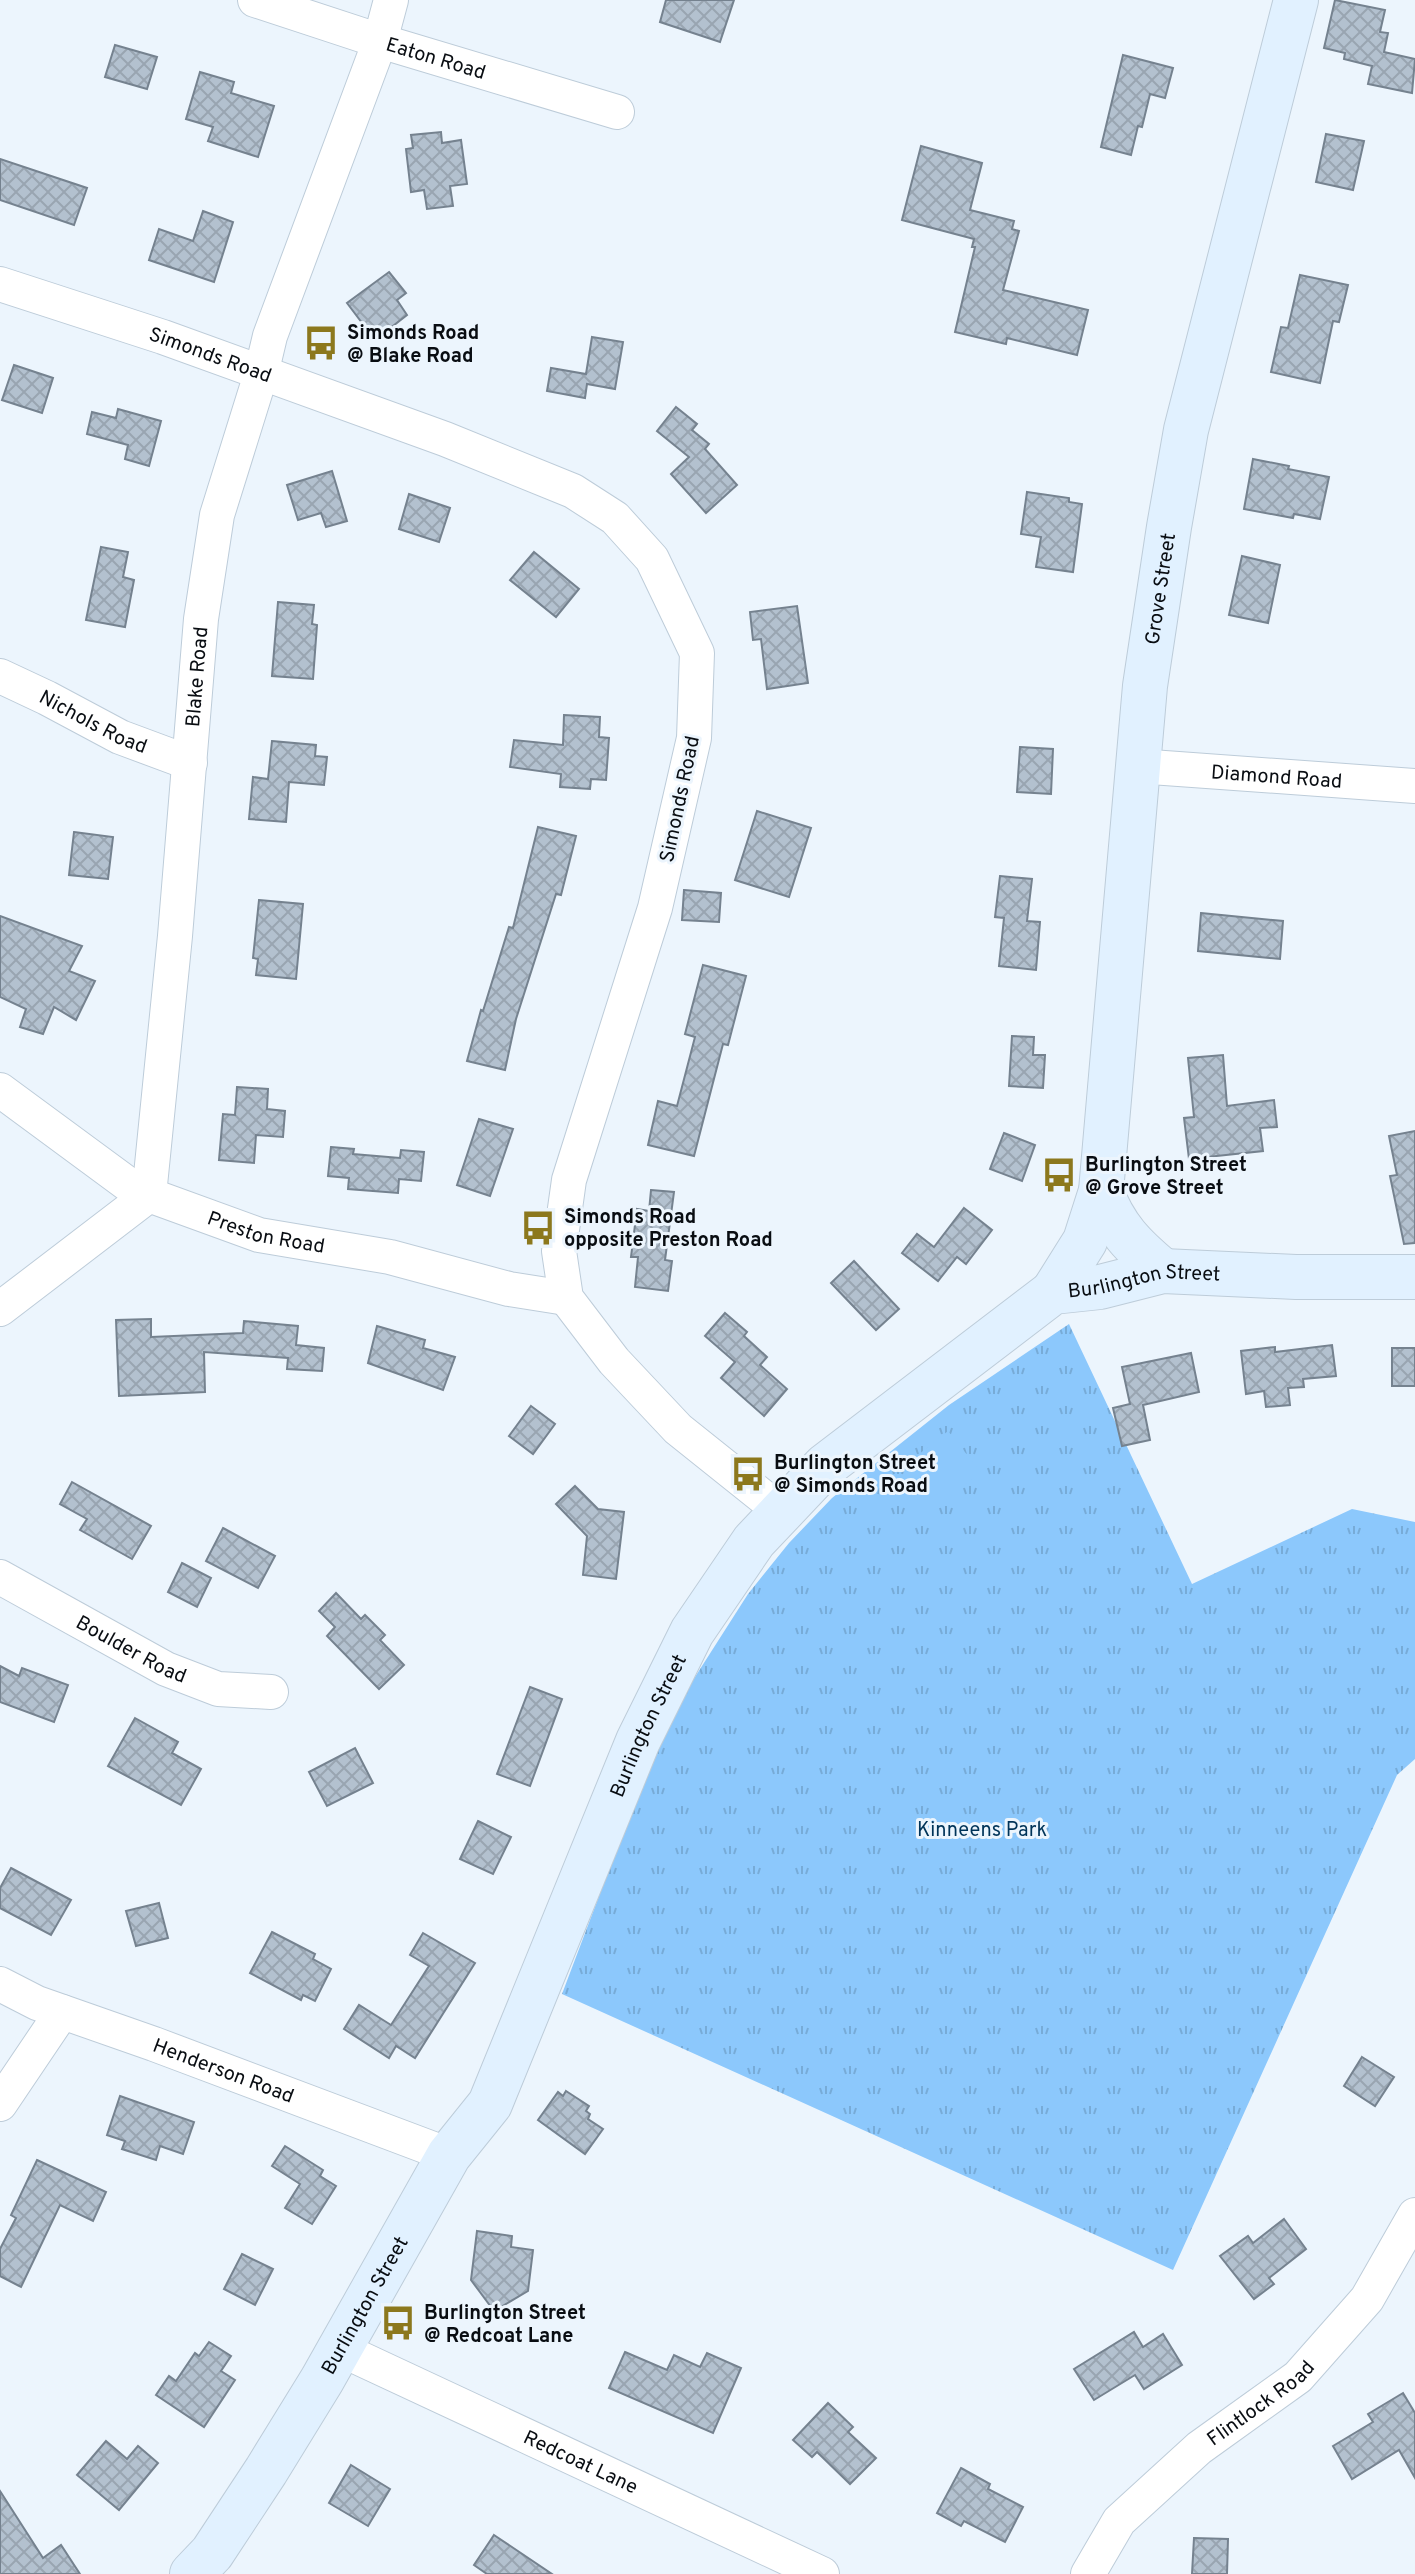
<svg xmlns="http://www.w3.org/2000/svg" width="1415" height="2574" font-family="Overpass,sans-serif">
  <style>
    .park { fill: url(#park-tufts) }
    .garden { fill: #8cc8fc }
    .building { fill: url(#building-cross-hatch); stroke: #75828f; stroke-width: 2 }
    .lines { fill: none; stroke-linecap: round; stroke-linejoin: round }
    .street-casing { stroke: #bdccd9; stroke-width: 36 }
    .secondary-casing { stroke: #bdccd9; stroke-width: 46 }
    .street { stroke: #fff; stroke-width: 34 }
    .secondary { stroke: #e1f1ff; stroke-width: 44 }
    .labels { text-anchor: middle; stroke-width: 6; stroke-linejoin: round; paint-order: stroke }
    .street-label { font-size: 20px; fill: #090d12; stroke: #ecf5fd }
    .poi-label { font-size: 20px; font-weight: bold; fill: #090d12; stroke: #ecf5fd; text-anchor: start }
    .park-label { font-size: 20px; fill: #003459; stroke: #ecf5fd }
  </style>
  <defs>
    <pattern id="park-tufts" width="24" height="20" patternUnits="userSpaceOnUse" patternTransform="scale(2)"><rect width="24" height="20" fill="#8cc8fc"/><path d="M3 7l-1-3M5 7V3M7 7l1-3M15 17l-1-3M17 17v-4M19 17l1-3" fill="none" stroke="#77abd7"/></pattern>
    <pattern id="building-cross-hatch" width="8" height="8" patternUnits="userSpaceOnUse" patternTransform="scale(2)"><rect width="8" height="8" fill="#b3c1cf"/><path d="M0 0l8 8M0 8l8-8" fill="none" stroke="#99a5b1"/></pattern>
  </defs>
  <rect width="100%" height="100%" fill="#ecf5fd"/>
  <!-- park -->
  <polygon class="park" points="1069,1324 1192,1584 1352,1509 1415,1522 1415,1759 1397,1775 1173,2270 562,1994 618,1846 679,1702 748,1594 789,1543 832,1498 949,1405"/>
  <!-- garden -->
  <polygon class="garden" points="948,1431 981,1472 937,1507 904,1466"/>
  <!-- building -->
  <g class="building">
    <polygon points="666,0 734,0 720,42 660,22"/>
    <polygon points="1335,0 1385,10 1380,32 1388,33 1384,52 1415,59 1412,93 1368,84 1372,66 1344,59 1345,53 1324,48"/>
    <polygon points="115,45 157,57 147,89 105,77"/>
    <polygon points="1123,55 1173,68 1165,98 1150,94 1142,127 1138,126 1131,155 1101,147"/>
    <polygon points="200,72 234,82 231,93 274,106 258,157 208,141 213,127 186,119"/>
    <polygon points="441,132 442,143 461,140 467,184 450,186 453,206 427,209 424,190 411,192 406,149 413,148 411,135"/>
    <polygon points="1326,134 1364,141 1353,190 1316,182"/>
    <polygon points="921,146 982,163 970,210 1014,221 1012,229 1019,231 1003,290 1088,310 1077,355 1007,338 1006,344 955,332 975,247 972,247 974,239 902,220"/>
    <polygon points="0,159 87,188 74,225 0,200"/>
    <polygon points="203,211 233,222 214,282 149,260 159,229 193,241"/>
    <polygon points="389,272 406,293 397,300 407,315 375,340 347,303"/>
    <polygon points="1300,275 1348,285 1339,322 1333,321 1320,383 1271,372 1281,327 1288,328"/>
    <polygon points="592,337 623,342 615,389 587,384 585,398 547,391 551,368 586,374"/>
    <polygon points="14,365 53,378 42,413 2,400"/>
    <polygon points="676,407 697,424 692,430 709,444 705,449 737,485 706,513 671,474 689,457 657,431"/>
    <polygon points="118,409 161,421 149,466 125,459 128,445 87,434 92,412 116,418"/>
    <polygon points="1253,459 1289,466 1288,469 1329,477 1320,519 1294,514 1293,518 1244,509"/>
    <polygon points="332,471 347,521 326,527 321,513 298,520 287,485"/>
    <polygon points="1027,492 1069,498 1069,502 1082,504 1073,572 1036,567 1041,537 1021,534"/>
    <polygon points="409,494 450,508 439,542 399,529"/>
    <polygon points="101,547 128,552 123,577 134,580 125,627 86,620"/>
    <polygon points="534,552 579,589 556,617 510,580"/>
    <polygon points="1242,556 1280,565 1268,623 1229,615"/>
    <polygon points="278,602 314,605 312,624 317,625 313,679 272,676"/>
    <polygon points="797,606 808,683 767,689 761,639 753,640 750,612"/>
    <polygon points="564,715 600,717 599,737 609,738 606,780 591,779 590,789 560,787 561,774 510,767 514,740 563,745"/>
    <polygon points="272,741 316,745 315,756 327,757 324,785 289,782 286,822 249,819 253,777 268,779"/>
    <polygon points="1020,747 1053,749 1051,794 1017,792"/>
    <polygon points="757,811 811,828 789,897 735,880"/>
    <polygon points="538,827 576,836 561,895 556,894 516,1019 505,1070 467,1061 481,1010 483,1011 509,927 513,928"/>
    <polygon points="74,832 113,837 108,879 69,875"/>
    <polygon points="1000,876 1032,879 1027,921 1040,922 1036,970 999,966 1004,918 995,917"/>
    <polygon points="684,890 721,893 719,922 682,920"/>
    <polygon points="259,900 303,904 296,979 256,975 258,959 253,958"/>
    <polygon points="1201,913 1283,921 1280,959 1198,951"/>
    <polygon points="0,916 82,946 69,971 95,981 76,1020 54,1007 43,1034 20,1027 26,1009 0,997"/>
    <polygon points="703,965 746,976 728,1045 723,1044 694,1156 648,1145 658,1101 677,1106 695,1037 685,1034"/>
    <polygon points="1012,1036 1034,1037 1033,1055 1045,1055 1043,1088 1009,1086"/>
    <polygon points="1223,1055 1227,1106 1274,1100 1277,1127 1260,1128 1263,1151 1189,1159 1184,1118 1194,1117 1188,1058"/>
    <polygon points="237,1087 268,1089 267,1109 285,1111 283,1137 256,1135 254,1163 219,1160 223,1114 235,1115"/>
    <polygon points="479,1119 513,1129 490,1196 457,1185"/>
    <polygon points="1415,1131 1415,1243 1404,1244 1390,1176 1397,1175 1389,1136"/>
    <polygon points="1004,1133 1035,1145 1022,1181 990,1169"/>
    <polygon points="331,1147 354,1149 353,1154 400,1158 401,1150 424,1152 421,1181 399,1179 398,1193 348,1189 349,1178 328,1176"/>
    <polygon points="651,1190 674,1192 665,1260 672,1261 668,1291 635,1287 638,1257 631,1257 637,1209 649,1211"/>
    <polygon points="964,1208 992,1230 966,1264 957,1257 938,1281 902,1253 917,1234 934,1247"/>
    <polygon points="854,1261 899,1309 876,1330 831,1283"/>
    <polygon points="725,1313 747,1332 744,1336 767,1357 760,1365 787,1389 764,1416 721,1378 735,1362 705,1336"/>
    <polygon points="151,1319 151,1337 243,1333 244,1321 298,1326 296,1345 324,1348 322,1371 287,1369 288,1358 204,1352 205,1392 119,1396 116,1320"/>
    <polygon points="377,1326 425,1340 423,1348 455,1357 443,1390 368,1363"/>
    <polygon points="1332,1345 1336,1376 1303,1379 1304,1387 1288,1388 1290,1405 1266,1407 1264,1391 1246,1394 1241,1351 1275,1347 1275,1352"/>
    <rect x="1392" y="1348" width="23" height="38"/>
    <polygon points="1191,1353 1199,1392 1143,1405 1150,1440 1122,1446 1113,1408 1130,1404 1122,1367"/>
    <polygon points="531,1406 555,1424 533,1454 509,1436"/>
    <polygon points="72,1482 151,1526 132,1559 80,1530 87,1519 60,1504"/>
    <polygon points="575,1486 598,1509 624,1512 616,1579 583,1575 587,1536 556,1504"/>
    <polygon points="223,1528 275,1556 258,1588 206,1561"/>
    <polygon points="182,1563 211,1578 197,1607 168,1592"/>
    <polygon points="336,1593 361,1619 365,1615 385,1635 380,1640 404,1665 379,1689 327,1636 335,1627 319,1611"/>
    <polygon points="0,1666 19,1676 22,1668 68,1685 54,1722 0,1702"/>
    <polygon points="530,1687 562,1699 530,1786 497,1774"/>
    <polygon points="135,1718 178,1742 172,1753 201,1769 181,1805 108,1766"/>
    <polygon points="355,1748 373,1783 327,1806 309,1772"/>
    <polygon points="478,1821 511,1837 493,1874 460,1859"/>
    <polygon points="11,1868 71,1900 51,1935 0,1908 0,1888"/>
    <polygon points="159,1903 168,1938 136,1946 126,1911"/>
    <polygon points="272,1932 315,1954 313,1959 331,1969 315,2001 303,1995 301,2000 250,1973"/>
    <polygon points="423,1933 475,1963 415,2058 396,2046 389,2058 344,2029 359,2005 391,2025 429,1966 410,1955"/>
    <polygon points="1362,2057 1394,2077 1375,2106 1344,2086"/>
    <polygon points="566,2091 589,2106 586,2111 590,2114 588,2119 603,2129 585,2154 538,2120 558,2092 563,2096"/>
    <polygon points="120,2096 194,2122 183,2154 160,2146 156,2160 122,2149 125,2141 107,2135"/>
    <polygon points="285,2146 323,2170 320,2176 336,2186 312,2224 285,2208 300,2184 272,2166"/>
    <polygon points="37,2160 106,2192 93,2221 60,2205 21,2287 0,2276 0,2249 16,2218 11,2215"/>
    <polygon points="1284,2219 1306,2249 1269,2278 1274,2284 1254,2299 1220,2256 1248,2236 1253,2243"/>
    <polygon points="477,2231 512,2236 511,2247 533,2250 528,2291 494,2311 471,2280"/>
    <polygon points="242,2254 273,2269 255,2305 224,2289"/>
    <polygon points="1134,2332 1143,2347 1163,2334 1182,2365 1144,2389 1135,2375 1094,2400 1074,2369"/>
    <polygon points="209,2342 231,2356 221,2371 235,2380 204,2427 156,2395 169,2376 176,2381 195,2353 199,2356"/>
    <polygon points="625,2352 667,2370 674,2355 700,2367 707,2353 741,2368 713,2433 609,2388"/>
    <polygon points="1403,2393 1415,2413 1415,2478 1399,2450 1352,2479 1333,2446 1373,2422 1368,2414"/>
    <polygon points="828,2403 853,2427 848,2432 876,2458 850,2484 817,2452 812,2457 793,2440"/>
    <polygon points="106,2441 127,2459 138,2446 158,2463 119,2510 77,2475"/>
    <polygon points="351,2465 390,2489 368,2526 329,2503"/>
    <polygon points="961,2468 990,2484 988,2489 1023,2507 1005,2542 964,2521 961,2526 937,2513"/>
    <polygon points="0,2491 43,2558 61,2545 80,2574 0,2574"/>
    <polygon points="494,2535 552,2574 487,2574 474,2565"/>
    <polygon points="1194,2538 1228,2539 1227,2574 1192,2574"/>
  </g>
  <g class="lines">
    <!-- street casing -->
    <g class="street-casing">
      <g id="street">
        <path id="s1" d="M255 0 380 41 617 112"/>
        <path id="s2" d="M0 284 163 337 445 439 573 491 615 518 652 559 697 653 694 738 655 908 569 1180 559 1251 566 1298 614 1361 678 1429 783 1513"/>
        <path id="s3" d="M0 676 47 698 120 737 190 763"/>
        <path id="s4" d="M1137 766 1415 786"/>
        <path id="s5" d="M0 1090 129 1185 149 1195 259 1235 390 1257 509 1289 566 1298"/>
        <path id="s6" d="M0 1309 149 1195 175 936 201 619 217 515 261 374 270 336 380 41 391 0"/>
        <path id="s7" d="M0 1577 166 1669 218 1689 271 1692"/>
        <path id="s8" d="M0 1984 37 2003 154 2044 449 2155"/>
        <polyline points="0,2104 62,2012"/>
        <path id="s9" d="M340 2349 822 2574"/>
        <path id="s10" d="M1088 2574 1119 2521 1199 2448 1298 2377 1367 2299 1415 2215"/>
      </g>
    </g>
    <!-- secondary casing -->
    <g class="secondary-casing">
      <g id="secondary">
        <path d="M1101 1191C1115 1228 1133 1246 1163 1271"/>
        <path id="s11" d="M1053 1292 1085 1241 1101 1191 1145 686 1169 527 1186 430 1296 0"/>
        <path id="s12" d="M192 2574 212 2553 266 2471 322 2380 449 2155 490 2104 638 1741 692 1632 754 1541 825 1466 1053 1292 1100 1287 1163 1271 1296 1277H1415"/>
      </g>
    </g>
    <!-- street -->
    <use href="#street" class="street"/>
    <!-- secondary -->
    <use href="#secondary" class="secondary"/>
  </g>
  <!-- icons -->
  <defs>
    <g id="bus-bare" transform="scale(2.76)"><path d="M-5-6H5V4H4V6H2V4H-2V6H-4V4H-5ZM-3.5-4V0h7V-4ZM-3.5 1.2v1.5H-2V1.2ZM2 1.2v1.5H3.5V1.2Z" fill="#8c781d" stroke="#ecf5fd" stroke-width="2.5" paint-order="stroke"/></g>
  </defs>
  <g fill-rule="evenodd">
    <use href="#bus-bare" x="321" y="343"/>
    <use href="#bus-bare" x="1059" y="1175"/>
    <use href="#bus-bare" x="538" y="1228"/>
    <use href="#bus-bare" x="748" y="1474"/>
    <use href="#bus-bare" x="398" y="2323"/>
  </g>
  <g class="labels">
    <!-- street labels -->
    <g class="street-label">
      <text dy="7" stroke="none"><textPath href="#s1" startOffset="190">Eaton Road</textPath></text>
      <text dy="7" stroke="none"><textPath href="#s2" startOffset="222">Simonds Road</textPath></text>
      <text dy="7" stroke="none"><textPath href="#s11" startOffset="718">Grove Street</textPath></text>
      <text dy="7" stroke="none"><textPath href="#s6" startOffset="708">Blake Road</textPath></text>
      <text dy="7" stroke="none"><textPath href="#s3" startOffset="104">Nichols Road</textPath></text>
      <text dy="7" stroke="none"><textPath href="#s4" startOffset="140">Diamond Road</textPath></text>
      <text transform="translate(679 799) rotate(-78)" y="7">Simonds Road</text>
      <text dy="7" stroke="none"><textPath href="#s5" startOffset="306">Preston Road</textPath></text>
      <text dy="7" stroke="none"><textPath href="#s12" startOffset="1664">Burlington Street</textPath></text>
      <text dy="7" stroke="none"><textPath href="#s7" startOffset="150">Boulder Road</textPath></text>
      <text dy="7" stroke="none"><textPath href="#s12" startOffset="968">Burlington Street</textPath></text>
      <text dy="7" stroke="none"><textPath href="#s8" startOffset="240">Henderson Road</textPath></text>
      <text dy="7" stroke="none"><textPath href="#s12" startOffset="320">Burlington Street</textPath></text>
      <text dy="7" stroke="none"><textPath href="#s10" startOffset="246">Flintlock Road</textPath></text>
      <text dy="7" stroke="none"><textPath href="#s9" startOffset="266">Redcoat Lane</textPath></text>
    </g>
    <!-- poi labels -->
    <g class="poi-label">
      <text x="347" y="339">Simonds Road<tspan x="347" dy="23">@ Blake Road</tspan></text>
      <text x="1085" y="1171">Burlington Street<tspan x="1085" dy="23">@ Grove Street</tspan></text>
      <text x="564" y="1223">Simonds Road<tspan x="564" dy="23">opposite Preston Road</tspan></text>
      <text x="774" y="1469">Burlington Street<tspan x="774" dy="23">@ Simonds Road</tspan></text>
      <text x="424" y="2319">Burlington Street<tspan x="424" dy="23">@ Redcoat Lane</tspan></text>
    </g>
    <!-- park labels -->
    <g class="park-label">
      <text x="982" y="1836">Kinneens Park</text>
    </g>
  </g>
</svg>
